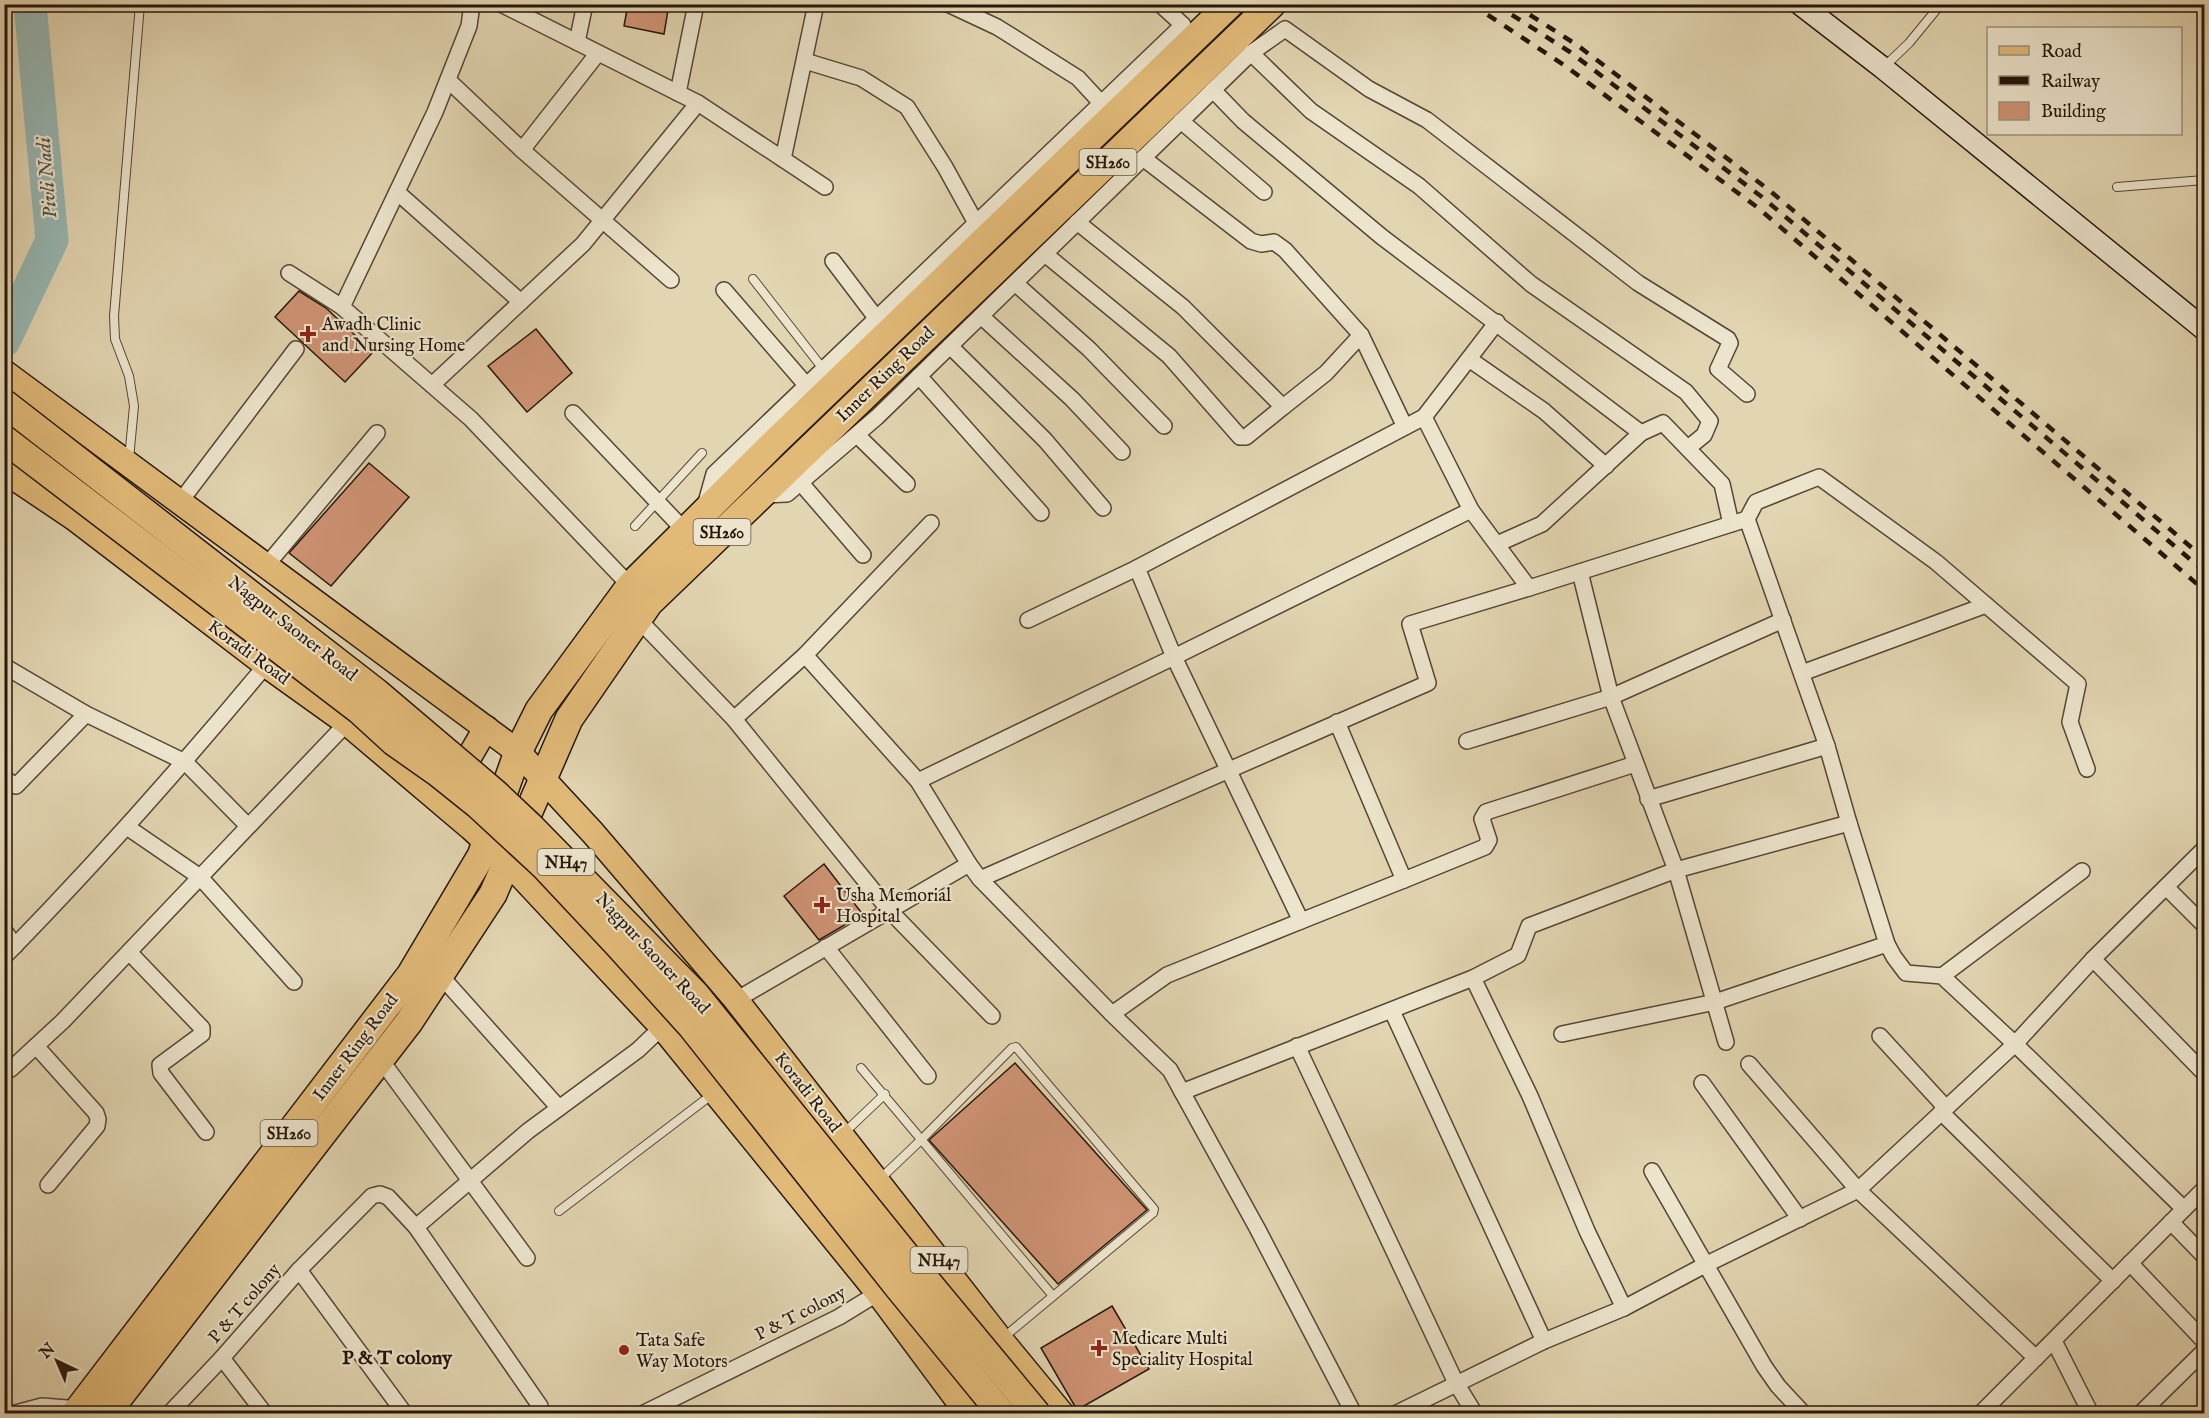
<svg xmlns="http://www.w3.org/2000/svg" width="2209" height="1418" font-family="'IM FELL English',serif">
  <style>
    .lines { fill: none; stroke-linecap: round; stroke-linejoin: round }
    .river { stroke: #96b7b3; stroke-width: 33 }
    .building { fill: #cf9475; stroke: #26160a; stroke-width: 1.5 }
    .lane-casing { stroke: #554634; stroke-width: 10 }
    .street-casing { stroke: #554634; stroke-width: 18 }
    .secondary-casing { stroke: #26160a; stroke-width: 24 }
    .primary-casing { stroke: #26160a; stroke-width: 27 }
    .highway-casing { stroke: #26160a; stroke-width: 30 }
    .lane { stroke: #ece4cc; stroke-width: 8 }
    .street { stroke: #ece4cc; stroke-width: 15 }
    .secondary { stroke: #ece4cc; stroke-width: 21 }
    .primary { stroke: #e1ba78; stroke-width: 24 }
    .highway { stroke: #e1ba78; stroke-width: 27 }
    .rail { stroke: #26160a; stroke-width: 4.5; stroke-dasharray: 10 10; stroke-linecap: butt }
    .highway-bridge-casing { stroke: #26160a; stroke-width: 30; stroke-linecap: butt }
    .highway-bridge { stroke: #e1ba78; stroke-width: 27 }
    .poi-dot { fill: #8f2418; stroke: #ece4cc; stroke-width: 2 }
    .labels { text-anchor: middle; stroke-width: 4.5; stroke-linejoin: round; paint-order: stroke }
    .shield { fill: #ece4cc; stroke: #615444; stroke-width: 1.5 }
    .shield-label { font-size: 16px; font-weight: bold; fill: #26160a }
    .poi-label { font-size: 18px; fill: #26160a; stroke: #ece4cc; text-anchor: start }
    .street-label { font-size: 18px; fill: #26160a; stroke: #ece4cc }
    .water-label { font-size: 20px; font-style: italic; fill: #4d4e45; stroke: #ece4cc }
    .neighbourhood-label { font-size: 20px; font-weight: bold; fill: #26160a; stroke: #ece4cc }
  </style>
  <rect width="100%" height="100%" fill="#e2d5b1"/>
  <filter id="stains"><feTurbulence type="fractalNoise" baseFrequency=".00333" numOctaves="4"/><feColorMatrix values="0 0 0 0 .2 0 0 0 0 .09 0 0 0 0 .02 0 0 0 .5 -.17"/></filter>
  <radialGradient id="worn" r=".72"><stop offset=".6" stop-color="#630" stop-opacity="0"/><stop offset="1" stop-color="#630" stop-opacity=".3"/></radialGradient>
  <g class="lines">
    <!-- river -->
    <polyline class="river" points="4,341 52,240 30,4"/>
  </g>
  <!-- building -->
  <g class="building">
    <polygon points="628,4 669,4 664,34 624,26"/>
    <polygon points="299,291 326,308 373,352 345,382 275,317"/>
    <polygon points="536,329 572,373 527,412 488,366"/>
    <polygon points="369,463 409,497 331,586 289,553"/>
    <polygon points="824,864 861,912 843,926 819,940 784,896"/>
    <polygon points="1015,1063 1147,1210 1058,1284 929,1140"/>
    <polygon points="1112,1306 1149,1369 1077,1410 1041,1348"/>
  </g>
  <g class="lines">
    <!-- lane casing -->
    <g class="lane-casing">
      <g id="lane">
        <polyline points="1884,67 1909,43 1941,4"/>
        <polyline points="2117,187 2204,180"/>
        <polyline points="753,279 824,370"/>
        <polyline points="129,459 134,406 129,376 115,339 114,316 140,4"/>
        <polyline points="635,526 702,453"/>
        <polyline points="861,1068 1053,1296"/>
        <polyline points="844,1133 885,1094"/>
        <polyline points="879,1180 922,1139 1012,1048 1016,1047 1154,1209 1153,1213 1004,1337"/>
        <polyline points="559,1211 714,1093"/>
      </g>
    </g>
    <!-- street casing -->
    <g class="street-casing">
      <g id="street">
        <polyline points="501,4 698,103 825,187"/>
        <polyline points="948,4 997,27 1078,78 1102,104"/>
        <polyline points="577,42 585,4"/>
        <polyline points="1251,53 1311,111 1419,186 1531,284 1686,392 1710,421 1704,435 1688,448"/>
        <polyline points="805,61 861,78 907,107 945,167 977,225"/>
        <polyline points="448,80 522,150 671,280"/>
        <polyline points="1213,90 1243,121 1382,237 1641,433"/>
        <polyline points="678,93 696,4"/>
        <polyline points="1181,121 1264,192"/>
        <polyline points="522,150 598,53"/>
        <polyline points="1143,158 1251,241 1261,244 1274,242 1285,250 1361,335 1405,427"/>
        <polyline points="783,159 816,4"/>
        <polyline points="397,192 521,302"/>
        <polyline points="1045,254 1169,356 1240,437 1246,437 1283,407 1183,307 1077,222"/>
        <polyline points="833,261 877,319"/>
        <polyline points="289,273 342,307 471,419 635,591"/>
        <polyline points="1015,283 1089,349 1164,426"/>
        <polyline points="724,290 807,386"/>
        <polyline points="342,307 435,112 469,26 472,4"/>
        <polyline points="981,316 1072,399 1122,452"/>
        <polyline points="950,346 1045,440 1103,508"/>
        <polyline points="1469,359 1544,411 1606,466"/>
        <polyline points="919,376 1041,513"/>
        <polyline points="432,385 583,244 698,103"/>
        <polyline points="1283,407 1326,373 1361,335"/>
        <polyline points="573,413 685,531"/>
        <polyline points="1424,417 1497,322"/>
        <polyline points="857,435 907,484"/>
        <polyline points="800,482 863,555"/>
        <polyline points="763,495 787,494 877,417 1251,53 1285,29 1369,89 1427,120 1638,283 1728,339 1730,343 1718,369 1747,394"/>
        <polyline points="180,502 296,349"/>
        <polyline points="705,506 714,474 1183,25 1160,4"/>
        <polyline points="1747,519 1756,502 1819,477 1936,562 2078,684 2070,722 2087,769"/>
        <polyline points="1497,544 1542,524 1641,433 1663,423 1722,484 1731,524"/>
        <polyline points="266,566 377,433"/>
        <polyline points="1580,572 1611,697 1676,870 1726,1042"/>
        <polyline points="638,619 734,719 889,910 992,1016"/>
        <polyline points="1028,620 1137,568"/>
        <polyline points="805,655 918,781 969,864 980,879 1112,1014 1170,1070 1257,1228 1354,1414"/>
        <polyline points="4,666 86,714"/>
        <polyline points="1802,673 1986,605"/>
        <polyline points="734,719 805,655 931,523"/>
        <polyline points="1467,741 1611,697 1783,620"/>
        <polyline points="4,778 16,786 86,714 185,762 248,826"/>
        <polyline points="918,781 1174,657 1137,568 1424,417 1471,510"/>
        <polyline points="1648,799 1827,746"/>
        <polyline points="127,827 200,877 294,982"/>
        <polyline points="980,879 1428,683 1410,624 1529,588"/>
        <polyline points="1404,880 1485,847 1489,840 1482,819 1486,812 1635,764"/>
        <polyline points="2166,887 2204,925"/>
        <polyline points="1301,921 1404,880 1337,722"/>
        <polyline points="4,930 15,946"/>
        <polyline points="826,947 928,1076"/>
        <polyline points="129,952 202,1028 202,1034 160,1065 161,1073 206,1132"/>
        <path d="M4 957C96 863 182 766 266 665"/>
        <polyline points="2093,959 2204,1073"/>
        <polyline points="440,975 559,1108"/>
        <polyline points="1942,976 2082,871"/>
        <polyline points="1473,978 1530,1096 1587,1231 1624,1308"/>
        <polyline points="736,1000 969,864"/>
        <polyline points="1392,1011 1544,1341"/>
        <polyline points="1112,1014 1167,975 1301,921 1174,657 1471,510 1529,588 1747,519 1827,746 1849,823 1887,944 1894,957 1906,973 1942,976 2015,1044 2093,959 2204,849"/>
        <polyline points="1562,1034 1715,1002 1887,944"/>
        <polyline points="1880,1036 1946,1108"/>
        <polyline points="36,1046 96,1113 98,1119 97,1126 48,1185"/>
        <polyline points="1297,1046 1456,1383 1475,1414"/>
        <polyline points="381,1060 527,1258"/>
        <polyline points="1749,1064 1858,1190 2036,1358"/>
        <polyline points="4,1070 11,1069 63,1021 347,723"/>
        <polyline points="1702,1083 1800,1219"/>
        <polyline points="1182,1092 1473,978 1518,955 1529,926 1676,870 1849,823"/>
        <polyline points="1941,1112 2113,1281"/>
        <polyline points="1652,1171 1764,1366 1778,1386 1804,1414"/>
        <polyline points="2171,1222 2204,1256"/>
        <polyline points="416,1227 528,1131 638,1050 662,1027"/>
        <polyline points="2130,1263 2204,1341"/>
        <polyline points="299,1270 372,1196 380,1194 388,1197 416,1227 540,1406 540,1414"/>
        <polyline points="2054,1341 2091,1414"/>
        <polyline points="222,1358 265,1414"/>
        <polyline points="2143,1411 2204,1351"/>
        <polyline points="12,1414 42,1406 79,1409"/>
        <polyline points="169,1414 222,1358 299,1270 405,1414"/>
        <polyline points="642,1414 839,1317 878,1293"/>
        <polyline points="1395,1414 1544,1341 1624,1308 1705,1265 1858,1190 2015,1044 2184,1209"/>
        <polyline points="1980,1414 2204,1189"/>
      </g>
    </g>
    <!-- secondary casing -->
    <g class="secondary-casing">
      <polyline id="secondary" points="1800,4 1883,68 2204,329"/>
    </g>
    <!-- primary casing -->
    <g class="primary-casing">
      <g id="primary">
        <polyline points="4,372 518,752 593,833 736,1000 1001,1340 1062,1414"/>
        <polyline points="4,471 74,518 266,665 347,723 471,828 507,861 662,1027 878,1293 968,1414"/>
        <polyline points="454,783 486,728"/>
      </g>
    </g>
    <!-- highway casing -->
    <g class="highway-casing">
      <g id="highway">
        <polyline points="75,1414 411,974 481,856 518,752 539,710 630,586 774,443 1230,4"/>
        <polyline points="106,1414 409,1022 493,894 569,719 649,603 1272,4"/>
      </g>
    </g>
    <!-- lane -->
    <use href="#lane" class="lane"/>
    <!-- street -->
    <use href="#street" class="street"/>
    <!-- secondary -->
    <use href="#secondary" class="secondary"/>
    <!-- primary -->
    <use href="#primary" class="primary"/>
    <!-- highway -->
    <use href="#highway" class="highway"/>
    <!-- rail -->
    <g class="rail">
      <polyline points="1471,4 1564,65 1757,207 2204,590"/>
      <polyline points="1495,4 1570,52 1762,197 2204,571"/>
      <polyline points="1513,4 1577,45 1769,190 2204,558"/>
    </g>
    <!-- highway-bridge casing -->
    <g class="highway-bridge-casing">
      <g id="highway-bridge">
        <polyline points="4,403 376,692 495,793 530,826 696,995 925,1279 1037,1414"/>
        <polyline points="4,439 359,710 394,742 438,773 478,805 544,866 619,946 692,1027 898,1287 1002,1414"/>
      </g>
    </g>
    <!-- highway-bridge -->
    <use href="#highway-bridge" class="highway-bridge"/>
  </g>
  <!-- markers -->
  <g class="poi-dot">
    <path d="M305 325h6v6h6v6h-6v6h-6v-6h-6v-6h6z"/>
    <path d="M819 896h6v6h6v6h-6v6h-6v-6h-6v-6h6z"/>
    <path d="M1096 1339h6v6h6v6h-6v6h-6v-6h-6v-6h6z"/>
    <circle cx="624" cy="1350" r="6"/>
  </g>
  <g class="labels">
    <!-- shield labels -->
    <g class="shield">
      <rect x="1079.5" y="149" width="57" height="26" rx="4.5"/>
      <rect x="693.5" y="519" width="57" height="26" rx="4.5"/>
      <rect x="537.5" y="849" width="57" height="26" rx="4.5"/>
      <rect x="260.5" y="1120" width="57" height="26" rx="4.5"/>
      <rect x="910.5" y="1247" width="57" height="26" rx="4.5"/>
    </g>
    <g class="shield-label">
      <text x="1108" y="168">SH260</text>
      <text x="722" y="538">SH260</text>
      <text x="566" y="868">NH47</text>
      <text x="289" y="1139">SH260</text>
      <text x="939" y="1266">NH47</text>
    </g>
    <!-- poi labels -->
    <g class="poi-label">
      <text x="322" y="330">Awadh Clinic<tspan x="322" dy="21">and Nursing Home</tspan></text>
      <text x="836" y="901">Usha Memorial<tspan x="836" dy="21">Hospital</tspan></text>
      <text x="1112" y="1344">Medicare Multi<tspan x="1112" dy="21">Speciality Hospital</tspan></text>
      <text x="636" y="1346">Tata Safe<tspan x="636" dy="21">Way Motors</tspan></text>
    </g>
    <!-- street labels -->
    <g class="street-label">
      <text transform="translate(885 374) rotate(-44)" y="6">Inner Ring Road</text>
      <text transform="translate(293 628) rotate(38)" y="6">Nagpur Saoner Road</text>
      <text transform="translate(249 652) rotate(36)" y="6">Koradi Road</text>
      <text transform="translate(653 953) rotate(47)" y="6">Nagpur Saoner Road</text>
      <text transform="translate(355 1047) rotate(-53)" y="6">Inner Ring Road</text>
      <text transform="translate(808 1092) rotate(52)" y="6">Koradi Road</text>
      <text transform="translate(244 1303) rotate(-49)" y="6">P &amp; T colony</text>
      <text transform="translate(800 1313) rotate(-27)" y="6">P &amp; T colony</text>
    </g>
    <!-- water labels -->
    <g class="water-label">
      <text transform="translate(46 178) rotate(-95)" y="7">Pivli Nadi</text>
    </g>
    <!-- neighbourhood labels -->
    <g class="neighbourhood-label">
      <text x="397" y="1364">P &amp; T colony</text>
    </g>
  </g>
  <!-- margin -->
  <rect width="2209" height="1418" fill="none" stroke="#e2d5b1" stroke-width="24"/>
  <rect x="6" y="6" width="2197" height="1406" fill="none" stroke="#26160a" stroke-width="3"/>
  <rect x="12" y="12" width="2185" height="1394" fill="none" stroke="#26160a" stroke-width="1.5"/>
  <!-- legend -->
  <rect x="1987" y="27" width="195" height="108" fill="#ece4cc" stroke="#9d927e" stroke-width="1.5"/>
  <rect x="1999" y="46" width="30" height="9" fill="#e1ba78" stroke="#9d927e" stroke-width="1.5"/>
  <text x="2041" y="57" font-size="18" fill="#26160a">Road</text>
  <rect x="1999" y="76" width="30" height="9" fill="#26160a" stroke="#9d927e" stroke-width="1.5"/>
  <text x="2041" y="87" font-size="18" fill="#26160a">Railway</text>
  <rect x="1999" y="102" width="30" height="18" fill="#cf9475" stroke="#9d927e" stroke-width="1.5"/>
  <text x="2041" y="117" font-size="18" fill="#26160a">Building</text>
  <!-- north arrow -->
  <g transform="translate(57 1361) rotate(316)" stroke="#ece4cc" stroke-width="4.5" paint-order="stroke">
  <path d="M0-4.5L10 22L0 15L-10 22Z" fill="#26160a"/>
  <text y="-9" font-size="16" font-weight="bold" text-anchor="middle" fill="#26160a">N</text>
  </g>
  <rect width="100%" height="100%" filter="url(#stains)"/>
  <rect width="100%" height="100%" fill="url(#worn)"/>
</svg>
